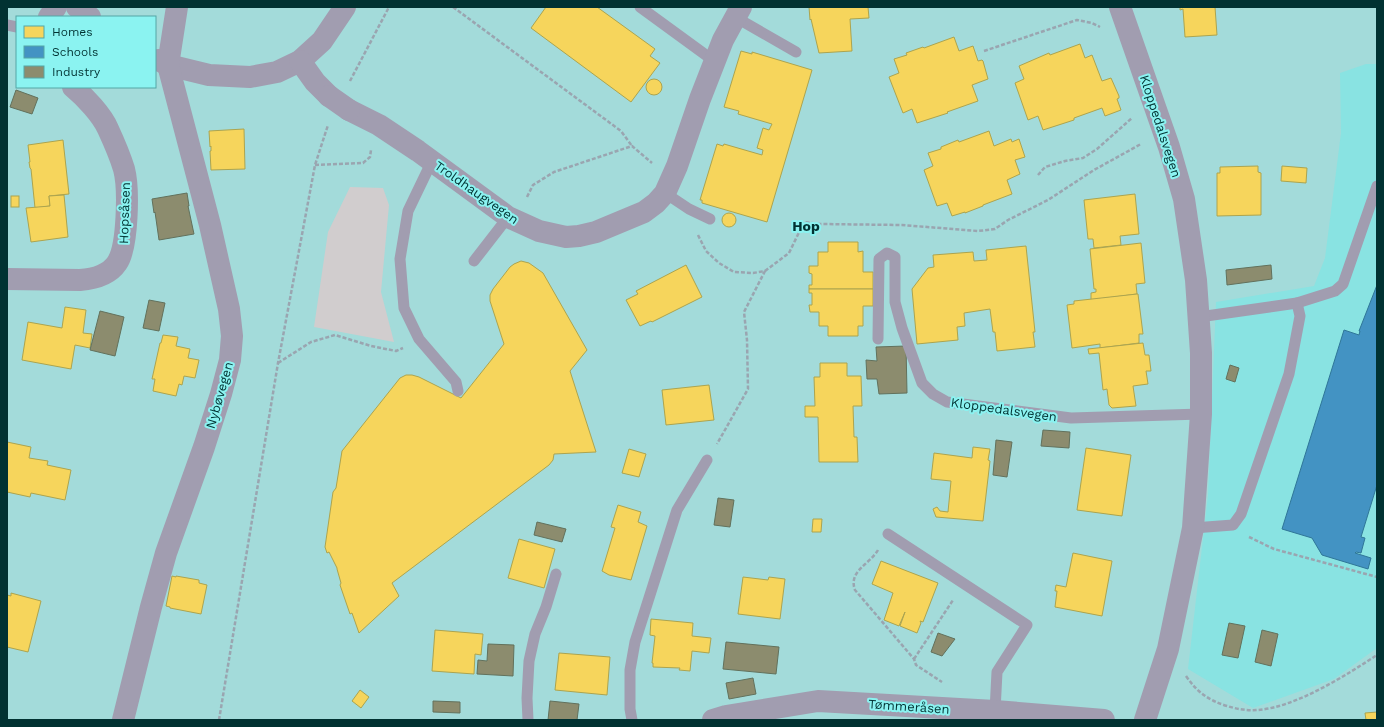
<svg xmlns="http://www.w3.org/2000/svg" width="1384" height="727" font-family="'Work Sans',sans-serif">
  <style>
    .built { fill: #89e3e2 }
    .green { fill: #d1cdce }
    .homes { fill: #f6d55c; stroke: #aca44f }
    .schools { fill: #4393c3; stroke: #2f7698 }
    .industry { fill: #8c8c6e; stroke: #62715c }
    .lines { fill: none; stroke-linecap: round; stroke-linejoin: round }
    .path { stroke: #9aa5b0; stroke-width: 2.5; stroke-dasharray: 4 2; stroke-linecap: butt }
    .service { stroke: #a19db0; stroke-width: 11 }
    .minor { stroke: #a19db0; stroke-width: 22 }
    .minor-bridge { stroke: #a19db0; stroke-width: 22 }
    .labels { text-anchor: middle; stroke-width: 4; stroke-linejoin: round; paint-order: stroke }
    .street-label { font-size: 13px; fill: #013232; stroke: #8bf3f1 }
    .neighbourhood-label { font-size: 14px; font-weight: bold; fill: #013232; stroke: #8bf3f1 }
  </style>
  <rect width="100%" height="100%" fill="#a3dbda"/>
  <!-- built -->
  <polygon class="built" points="1366,64 1377,64 1377,648 1334,679 1253,708 1188,669 1208,495 1216,302 1314,286 1325,258 1341,133 1340,73"/>
  <!-- green -->
  <polygon class="green" points="350,187 383,188 389,205 381,292 394,342 314,327 328,232"/>
  <!-- homes -->
  <g class="homes">
    <polygon points="546,7 597,7 655,49 650,56 660,63 631,102 531,28"/>
    <polygon points="809,7 868,7 869,18 850,19 852,51 819,53 811,19 810,20"/>
    <polygon points="1180,7 1215,7 1217,35 1185,37 1183,9 1180,10"/>
    <polygon points="954,37 959,51 973,46 978,61 982,60 983,61 988,79 972,85 978,101 947,112 948,113 917,123 912,109 903,113 889,77 899,73 894,59 907,55 906,53 923,47 924,48"/>
    <polygon points="1080,44 1085,58 1092,55 1102,81 1111,78 1119,96 1119,98 1117,99 1121,110 1105,116 1102,108 1074,118 1074,120 1043,130 1038,116 1028,120 1015,83 1024,79 1019,66 1049,53 1050,55"/>
    <polygon points="741,51 752,54 752,52 812,70 767,222 702,203 702,200 700,200 717,144 723,146 724,144 762,155 763,150 757,148 763,128 769,130 772,124 738,114 739,111 724,107"/>
    <circle cx="654" cy="87" r="8"/>
    <polygon points="244,129 245,169 211,170 210,151 211,151 211,146 210,147 209,131"/>
    <polygon points="989,131 994,146 1011,139 1012,142 1019,139 1025,157 1015,160 1020,174 1007,180 1012,194 983,205 983,206 965,213 965,212 952,216 947,203 937,206 924,170 933,166 928,153 941,149 941,147 958,140 959,142"/>
    <polygon points="63,140 69,194 49,196 50,206 35,208 31,169 30,168 29,162 30,162 28,145"/>
    <polygon points="1258,166 1258,172 1261,173 1261,215 1217,216 1217,173 1220,173 1220,167"/>
    <polygon points="1282,166 1307,168 1306,183 1281,181"/>
    <polygon points="1135,194 1139,234 1120,236 1121,245 1094,248 1093,239 1088,239 1084,200"/>
    <polygon points="64,195 68,237 31,242 26,208 50,206 49,196"/>
    <rect x="11" y="196" width="8" height="11"/>
    <circle cx="729" cy="220" r="7"/>
    <polygon points="828,242 858,242 858,252 863,251 863,272 873,272 873,289 809,289 809,285 812,285 812,274 809,273 809,266 818,266 818,252 828,252"/>
    <polygon points="1141,243 1145,283 1136,284 1137,294 1091,300 1091,293 1096,292 1096,289 1094,289 1090,249"/>
    <polygon points="1026,246 1035,332 1033,332 1035,347 997,351 995,332 993,332 990,309 964,313 965,326 957,327 958,340 917,344 912,289 928,268 934,267 933,255 973,252 974,261 987,260 986,250"/>
    <polygon points="521,261 529,263 543,273 587,350 570,371 596,452 554,454 553,460 549,465 392,583 399,596 359,633 352,613 350,614 340,585 341,583 337,569 337,568 329,552 327,553 325,547 333,492 336,488 342,451 400,378 406,375 412,375 419,377 461,398 504,344 490,301 490,295 493,289 510,267 514,264"/>
    <polygon points="686,265 702,297 652,322 651,321 640,326 626,300 638,294 636,291"/>
    <polygon points="809,289 873,289 873,306 863,306 863,326 858,326 858,336 828,336 828,326 819,326 819,312 810,312 809,305 812,305 812,293 809,293"/>
    <polygon points="1137,294 1138,294 1143,334 1139,334 1139,343 1100,348 1100,344 1072,348 1067,305 1074,304 1074,301"/>
    <polygon points="65,307 86,310 83,333 92,334 90,348 75,345 71,369 22,360 28,322 62,328"/>
    <polygon points="163,335 178,337 176,346 190,349 188,358 199,360 195,378 184,376 182,385 179,384 176,396 153,391 155,379 152,379 160,343 161,343"/>
    <polygon points="1143,343 1145,355 1149,355 1151,371 1146,371 1148,384 1133,386 1136,406 1112,408 1109,405 1107,389 1103,390 1099,353 1089,354 1088,349"/>
    <polygon points="820,363 847,363 847,376 861,376 862,406 853,406 854,437 857,437 858,462 819,462 818,417 805,417 805,406 815,406 814,377 820,377"/>
    <polygon points="709,385 714,420 666,425 662,390"/>
    <polygon points="7,442 31,447 29,458 48,461 47,465 71,470 65,500 31,493 30,497 7,492"/>
    <polygon points="973,447 990,449 988,460 990,461 983,521 936,517 933,509 937,507 940,511 948,512 951,481 931,479 934,453 972,458"/>
    <polygon points="1086,448 1131,455 1122,516 1077,510"/>
    <polygon points="629,449 646,454 639,477 622,473"/>
    <polygon points="618,505 641,512 638,522 647,526 631,580 609,575 602,571 615,528 611,527"/>
    <polygon points="813,519 822,519 821,532 812,532"/>
    <polygon points="519,539 555,549 544,588 508,578"/>
    <polygon points="1073,553 1112,561 1102,616 1055,607 1057,591 1055,591 1056,585 1066,587"/>
    <polygon points="881,561 938,583 923,622 920,621 921,623 917,633 900,626 905,612 899,626 884,620 893,593 872,584"/>
    <polygon points="172,576 176,577 176,576 199,580 199,583 207,585 201,614 170,608 170,607 166,606"/>
    <polygon points="743,577 768,580 769,577 785,579 780,619 738,614"/>
    <polygon points="11,593 41,601 28,652 7,647 7,595 11,596"/>
    <polygon points="651,619 693,623 692,636 711,638 709,653 692,651 690,671 679,670 680,668 653,667 653,663 652,663 655,636 650,635"/>
    <polygon points="435,630 483,634 481,655 475,654 474,674 432,671"/>
    <polygon points="559,653 610,657 607,695 555,690"/>
    <polygon points="360,690 369,697 361,708 352,701"/>
    <polygon points="1377,712 1377,720 1366,720 1365,713"/>
  </g>
  <!-- schools -->
  <polygon class="schools" points="1377,285 1377,485 1361,537 1365,538 1361,553 1356,552 1355,553 1371,558 1368,569 1322,555 1312,538 1282,529 1344,330 1359,335 1360,331 1359,331"/>
  <!-- industry -->
  <g class="industry">
    <polygon points="16,90 38,98 32,114 10,107"/>
    <polygon points="187,193 189,206 188,206 194,234 159,240 155,212 154,213 152,199"/>
    <polygon points="1271,265 1272,279 1227,285 1226,270"/>
    <polygon points="149,300 165,303 159,331 143,328"/>
    <polygon points="100,311 124,317 115,356 90,350"/>
    <polygon points="906,346 907,393 879,394 877,379 867,379 866,360 877,361 876,347"/>
    <polygon points="1230,365 1239,368 1235,382 1226,379"/>
    <polygon points="1043,430 1070,432 1069,448 1041,446"/>
    <polygon points="996,440 1012,442 1007,477 993,475"/>
    <polygon points="718,498 734,500 730,527 714,525"/>
    <polygon points="537,522 566,529 562,542 534,535"/>
    <polygon points="1229,623 1245,626 1238,658 1222,655"/>
    <polygon points="1262,630 1278,634 1271,666 1255,662"/>
    <polygon points="938,633 955,639 942,656 931,652"/>
    <polygon points="726,642 779,647 776,674 723,669"/>
    <polygon points="488,644 514,645 513,676 477,674 478,660 487,661"/>
    <polygon points="753,678 756,694 729,699 726,683"/>
    <polygon points="433,701 460,702 460,713 433,712"/>
    <polygon points="550,701 579,704 577,720 548,720"/>
  </g>
  <g class="lines">
    <!-- path -->
    <g class="path">
      <polyline points="453,7 621,131 632,146"/>
      <polyline points="984,51 1077,20 1092,23 1100,27"/>
      <polyline points="350,81 389,7"/>
      <polyline points="315,165 363,163 370,157 371,150"/>
      <polyline points="1038,175 1045,167 1065,161 1083,158 1097,149 1132,118"/>
      <polyline points="527,197 533,185 554,172 632,146 652,163"/>
      <polyline points="698,235 706,251 719,263 734,272 753,273 765,271 744,312 747,340 748,389 717,444"/>
      <polyline points="765,271 789,253 804,222 820,224 902,225 978,231 995,229 1008,220 1048,200 1094,170 1141,144"/>
      <polyline points="278,363 311,342 335,335 371,346 396,351 403,348"/>
      <polyline points="1249,537 1274,549 1377,577"/>
      <path d="M878 550C870 564 848 571 855 590L914 659 916 665 942 682"/>
      <polyline points="914,659 953,600"/>
      <path d="M1186 676C1197 692 1208 700 1227 706 1237 709 1247 711 1258 710 1296 707 1345 676 1377 655"/>
      <polyline points="219,720 278,363 315,165 328,125"/>
    </g>
    <!-- service -->
    <g class="service">
      <polyline points="640,7 714,61"/>
      <polyline points="735,17 796,52"/>
      <polyline points="7,25 17,27"/>
      <polyline points="432,161 408,211 400,259 404,308 419,339 456,382 458,391"/>
      <polyline points="665,193 689,209 710,219"/>
      <polyline points="474,261 508,217"/>
      <polyline points="1297,303 1335,291 1343,284 1377,186"/>
      <polyline points="878,339 879,259 887,253 895,257 895,302 902,328 922,383 933,394 947,402 1071,418 1201,414"/>
      <polyline points="1193,528 1233,525 1241,514 1289,374 1300,316 1297,303 1199,317"/>
      <polyline points="888,534 1027,625 997,672 995,711"/>
      <polyline points="528,720 527,698 529,661 535,634 546,607 556,574"/>
      <polyline points="632,720 630,709 630,670 635,642 677,510 707,460"/>
    </g>
    <!-- minor -->
    <g class="minor">
      <polyline points="77,7 90,17"/>
      <polyline points="1120,7 1169,147 1184,199 1196,280 1201,353 1201,414 1193,528 1168,649 1145,720"/>
      <polyline points="49,17 56,7"/>
      <polyline points="158,60 168,65 209,75 250,77 277,72 300,61 322,41 345,7"/>
      <polyline points="300,61 315,82 329,96"/>
      <polyline points="349,110 379,125 418,151 508,217 539,231 566,237 579,236 596,232 644,212 656,203 665,193 677,166 700,99 723,40 741,7"/>
      <path d="M7 279 80 280C93 279 109 275 117 263 128 247 129 188 124 169 120 156 114 142 108 129 102 115 85 97 73 87"/>
      <polyline points="123,720 151,607 166,553 204,447 221,394 230,360 232,336 229,309 210,225 168,65 177,7"/>
      <polyline points="713,720 726,716 818,701 995,711 1104,720"/>
    </g>
    <!-- minor-bridge -->
    <polyline class="minor-bridge" points="329,96 349,110"/>
  </g>
  <g class="labels">
    <!-- street labels -->
    <g class="street-label">
      <text transform="translate(1161 126) rotate(72)" y="5">Kloppedalsvegen</text>
      <text transform="translate(477 192) rotate(35)" y="5">Troldhaugvegen</text>
      <text transform="translate(124 213) rotate(-88)" y="5">Hopsåsen</text>
      <text transform="translate(219 395) rotate(-74)" y="5">Nybøvegen</text>
      <text transform="translate(1004 409) rotate(8)" y="5">Kloppedalsvegen</text>
      <text transform="translate(909 706) rotate(4)" y="5">Tømmeråsen</text>
    </g>
    <!-- neighbourhood labels -->
    <g class="neighbourhood-label">
      <text x="806" y="231">Hop</text>
    </g>
  </g>
  <!-- border -->
  <rect width="1384" height="727" fill="none" stroke="#013232" stroke-width="16"/>
  <!-- legend -->
  <rect x="16" y="16" width="140" height="72" fill="#8bf3f1" stroke="#54a6a5"/>
  <rect x="24" y="26" width="20" height="12" fill="#f6d55c" stroke="#54a6a5"/>
  <text x="52" y="36" font-size="12" fill="#013232">Homes</text>
  <rect x="24" y="46" width="20" height="12" fill="#4393c3" stroke="#54a6a5"/>
  <text x="52" y="56" font-size="12" fill="#013232">Schools</text>
  <rect x="24" y="66" width="20" height="12" fill="#8c8c6e" stroke="#54a6a5"/>
  <text x="52" y="76" font-size="12" fill="#013232">Industry</text>
</svg>
